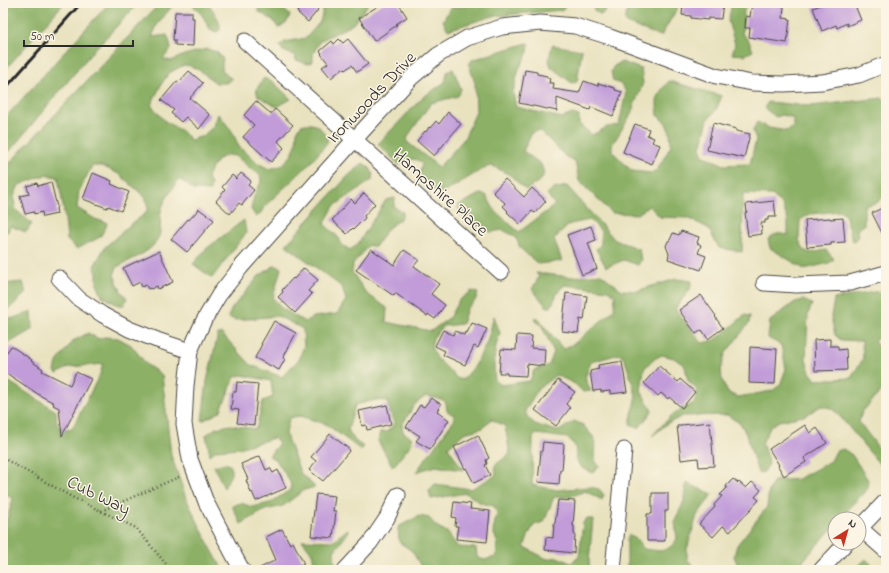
<svg xmlns="http://www.w3.org/2000/svg" width="889" height="573" font-family="'Indie Flower',sans-serif">
  <style>
    .forest { fill: #8cb066; stroke: #5c6e48 }
    .building { fill: #c19cd9 }
    .lines { fill: none; stroke-linecap: round; stroke-linejoin: round }
    .minor-casing { stroke: #484641; stroke-width: 17 }
    .path { stroke: #484641; stroke-width: 2.5; stroke-dasharray: 1 3; stroke-linecap: butt }
    .minor { stroke: #fff; stroke-width: 15 }
    .rail { stroke: #2b2b2b; stroke-width: 3 }
    .labels { text-anchor: middle; stroke-width: 3; stroke-linejoin: round; paint-order: stroke }
    .street-label { font-size: 18px; fill: #2b2b2b; stroke: #fcf5e5 }
  </style>
  <rect width="100%" height="100%" fill="#fcf5e5"/>
  <filter id="ink" filterUnits="userSpaceOnUse"><feTurbulence type="fractalNoise" baseFrequency=".025" numOctaves="2"/><feDisplacementMap in="SourceGraphic" scale="8" xChannelSelector="R" yChannelSelector="G"/><feConvolveMatrix kernelMatrix="1 2 1 2 8 2 1 2 1" color-interpolation-filters="sRGB"/></filter>
  <filter id="wash" filterUnits="userSpaceOnUse"><feTurbulence type="fractalNoise" baseFrequency=".012" numOctaves="4" result="noise"/><feDisplacementMap in="SourceGraphic" scale="16" xChannelSelector="R" yChannelSelector="G"/><feGaussianBlur stdDeviation="0.9" result="paint"/><feColorMatrix in="noise" values="0 0 0 0 0 0 0 0 0 0 0 0 0 0 0 0 0 1.4 0 .05"/><feComposite in="paint" operator="in"/></filter>
  <g filter="url(#wash)">
    <rect width="100%" height="100%" fill="#e9e2bf"/>
    <!-- forest -->
    <g class="forest">
      <polygon points="3,3 64,3 3,72"/>
      <polygon points="109,3 139,3 94,50 3,159 3,120"/>
      <path d="M160 3H176L173 5 157 25 152 37 167 35 170 43 171 49 163 59 171 61 184 55 207 49 217 52 223 59C220 70 223 73 232 79L226 83H216L199 70 190 66 184 65 169 73 162 83 151 105 165 121 180 130 191 140 203 136 214 126 218 114 232 131 239 147 258 163 269 169 281 166 291 156 296 145 297 131 301 125C316 121 323 128 328 141 311 166 286 185 265 206L260 214 256 217 251 209 254 196 261 182 260 174 252 170 236 156 228 155 218 159 207 176 211 184 210 191 193 190 188 185 179 179C175 185 161 205 161 212 159 222 163 233 156 242 148 254 129 260 117 267L114 275 121 291 127 298 124 305H118L102 296 97 284V273L94 266 105 247 131 224 145 214 148 208 145 197 119 174 102 166H92L79 191 77 208 95 219 107 223 106 227 100 237 77 249 67 240 65 218 58 177 45 175 19 185 14 196 15 209 32 224 26 232 10 226 8 232 3 231V170Z"/>
      <path d="M189 3H208C213 11 221 20 220 30L216 32 210 29 202 15 192 4Z"/>
      <polygon points="260,3 279,3 280,6 290,15 287,22 278,28 274,21 258,11"/>
      <polygon points="325,3 369,3 353,24 320,41 313,54 313,61 308,64 296,60 294,55 283,51 280,46 285,42 306,38 320,22"/>
      <polygon points="472,3 567,3 563,10 493,16 448,30 443,21 450,8 468,6"/>
      <polygon points="593,3 607,3 606,10 601,15 594,10"/>
      <polygon points="647,3 680,3 678,7 661,36 628,24 624,19 629,8 645,7"/>
      <polygon points="730,3 751,3 744,10 742,33 749,41 753,51 745,55 732,54 735,44 728,21 731,9"/>
      <path d="M529 43 528 52 519 69 513 92 516 107 562 118 572 114 579 116V124L592 135 607 127 619 125 626 92 621 84 613 81 611 71 614 66 622 62 641 69 643 83 630 116 612 145V151L632 171 651 173 657 170 671 146 670 133 666 123 658 116C656 97 656 96 669 81L722 96 716 110 708 119 701 148 702 155 724 165 750 164 756 139 753 131 757 122 769 128 787 131 793 127V118L783 115 776 117 764 108 768 102 810 106 883 98 886 103V194L878 202 864 206V225L857 230 858 236 855 240 853 241 845 214 840 211 810 214 800 220 799 240 804 250 810 253 826 250 834 259 829 263 804 269 770 248 768 239C776 233 778 233 788 235V221L782 204 772 195 743 194 742 252 719 248 708 228 688 218 660 217 649 206 638 214 612 213 579 181 575 161 566 157 540 131 532 132 523 151 541 164 544 173 542 179 526 190 510 175 493 166 486 167 441 194 429 188 428 183 419 175 422 164C414 155 408 161 399 165L378 144 422 98 445 82 447 72 453 69 461 89 458 96 431 103 408 136 407 142 439 167 464 139 476 112 475 83 469 65 472 60 524 44Z"/>
      <polygon points="552,45 582,50 577,82 572,83 551,67 549,60"/>
      <polygon points="264,78 272,81 291,99 277,107 258,96 256,90"/>
      <path d="M363 163 370 168 373 175 372 180 334 206 324 224 339 238 342 245 350 250 357 245 386 200 395 198 394 207 403 212 402 217 387 229 375 247 369 245 353 264 352 272 366 293 387 308 386 322 431 331 449 318 459 300 472 291 478 293 475 301 467 308 462 324 443 326 433 338 431 347 437 358 458 379H464L475 366 487 342 494 316 500 333C494 348 493 364 495 380L501 385 530 381 534 370 549 365 554 352 542 326 534 319 537 317 563 349 575 343 614 310 615 295 608 290 565 285 559 290 551 307H547L532 289 539 277 536 273 571 277 601 274 622 290 636 291 676 279 692 281 690 289 675 309 702 343 715 340 745 315 750 316 749 323 725 354 721 370 722 380 728 393 738 397 772 391 780 385 786 369 781 345 768 338 770 321 795 302 803 300 812 304 808 314 806 360 810 372 816 380 851 378 863 359 862 341 841 340 835 335 831 317 834 299 886 290V332L874 341 884 356H886V386L862 412 859 422 886 458V472L838 414 831 408 821 406 804 416 779 421 771 426 762 443 769 464 764 472 758 473 746 434 741 424 727 415 683 416 668 423 652 436 673 414 694 403 698 391 688 381 685 366 674 358 662 355 652 360 644 369 641 391 652 411 639 428 630 424 636 395 625 360 619 354 591 362 585 378 591 391 583 392 575 384 556 375 538 389 525 411 528 418 535 424 553 430 559 431 574 421 583 425 595 439 594 458 599 467 593 473 582 468 577 462 575 446 568 438 536 434 533 438 532 485 557 490 590 487 599 489 604 495 602 500 585 491 570 497H554L544 522 534 525 529 534 524 547 547 559 557 557 571 563 579 557 583 523 586 519H593L589 562 590 570H423L412 551 399 542 398 527 419 516 429 518 436 526 447 532 458 547 476 548 477 557 484 560 496 557 498 544 493 531 497 513 494 506 481 503 466 493 431 499 429 491 435 484 471 489 496 475 495 465 510 454 505 426 491 419 483 428 464 433 448 447 463 470 435 466 416 472 454 420V415L447 411 446 403 443 400 426 396 415 404 402 425 403 432 411 437 412 443 393 467 378 441 380 432H387L394 424 387 401 376 400 355 405 348 430 355 441 364 447 361 450 326 424 300 416 293 417 289 419 286 433 288 441 301 474 315 487 304 490 283 506 265 510 241 524 232 506 241 503 252 507 270 503 290 490 291 484 284 472 276 460 269 456 279 443 274 438 239 448 216 450 210 455 206 435 216 428 230 425 256 429 263 401 273 397 271 381 242 375 235 377 220 412 202 421 207 381 218 334H222L251 365 282 377 299 359 304 346 303 329 278 316 235 320 228 317 232 308 259 276 275 265 281 268 273 298 281 308 305 322 313 317 337 314 346 300 342 287 286 245 348 176Z"/>
      <polygon points="567,186 615,240 639,249 641,260 638,265 624,260 606,267 596,249 601,244 601,231 590,220 570,224 554,239 562,261 538,264 520,248 516,237 503,230 491,232 479,226 471,225 459,210 459,205 480,194 486,195 495,211 519,232 555,205 547,194 553,189"/>
      <polygon points="244,220 246,233 212,278 193,264 206,249"/>
      <polygon points="23,282 26,293 6,312 11,319 32,311 33,329 6,345 3,350 3,284"/>
      <polygon points="88,333 99,339 104,337 118,338 131,345 147,365 162,375 171,455 186,498 207,541 223,570 3,570 3,535 6,522 13,499 3,492 3,378 56,411 57,426 70,430 73,427 100,374 103,364 69,367 57,374 55,372 57,362 73,341"/>
      <polygon points="843,449 852,455 868,480 868,488 840,519 835,519 835,525 795,570 741,570 738,566 734,556 737,545 767,507 769,490 774,481 798,479 831,461 836,451"/>
      <polygon points="225,463 231,466 231,474 224,488 214,466"/>
      <path d="M686 483 713 494 697 515 687 549V559L697 570H628L627 568V539L629 535 635 537 644 549C660 551 667 554 677 539L675 521 684 501Z"/>
      <path d="M348 529V533L334 551 335 567 332 570H311C317 555 310 551 302 540L333 541Z"/>
      <polygon points="866,559 877,570 854,570"/>
    </g>
    <g id="blocks">
      <!-- building -->
      <g class="building">
        <polygon points="289,3 322,3 317,9 318,10 308,22 297,12 298,11"/>
        <polygon points="383,3 398,3 407,17 396,24 397,25 374,41 359,18"/>
        <polygon points="683,3 723,3 721,19 708,18 708,20 691,18 691,16 682,15"/>
        <polygon points="752,3 784,6 783,18 790,19 787,43 749,37 750,28 745,28 746,16 750,17"/>
        <polygon points="826,3 854,3 861,20 847,26 847,23 837,28 836,25 822,31 813,8"/>
        <polygon points="175,12 192,12 192,18 194,18 193,46 175,45 175,40 173,40"/>
        <polygon points="339,39 343,43 348,39 368,64 357,72 352,65 345,70 343,68 331,78 322,67 328,63 321,54 322,53 320,51 332,41 334,44"/>
        <polygon points="525,70 537,72 537,74 547,76 547,78 550,78 549,83 554,83 553,89 579,93 584,81 598,86 598,83 615,88 615,90 622,92 613,116 591,107 590,110 557,98 557,111 519,103"/>
        <polygon points="189,71 203,83 190,98 210,115 199,129 186,117 181,122 171,113 174,110 161,100 177,81 179,82"/>
        <polygon points="256,101 271,114 275,109 293,125 278,141 284,148 271,162 243,137 254,125 244,115"/>
        <polygon points="448,112 461,124 434,156 417,141 425,131 426,132 429,127 430,128 436,121 439,124"/>
        <polygon points="713,123 736,129 736,131 750,134 744,158 707,150"/>
        <polygon points="635,124 649,129 647,135 654,138 652,142 660,145 652,164 623,152"/>
        <polygon points="93,173 112,181 111,184 129,192 121,211 108,206 107,208 83,199"/>
        <polygon points="241,173 251,181 248,185 254,190 242,205 239,203 230,214 216,201 225,190 222,187 232,175 236,179"/>
        <polygon points="505,179 524,197 532,188 546,201 535,213 532,211 520,224 507,212 508,211 503,206 505,203 493,192"/>
        <polygon points="51,182 57,207 56,208 57,214 43,217 42,212 34,214 34,212 25,214 20,196 29,194 27,186 37,183 38,186"/>
        <polygon points="364,193 375,204 364,216 365,218 354,229 353,228 347,234 332,220 351,199 355,203"/>
        <polygon points="774,201 776,217 768,217 768,220 765,220 765,223 761,223 762,234 748,236 745,213 747,212 746,204"/>
        <polygon points="886,206 886,241 872,213"/>
        <polygon points="199,209 214,220 187,252 171,239 188,219 189,220"/>
        <polygon points="830,218 830,219 843,218 845,242 831,243 831,245 807,247 805,220"/>
        <polygon points="591,226 596,240 588,243 597,269 582,275 567,235"/>
        <polygon points="681,231 699,237 697,243 701,245 698,253 706,256 701,270 668,259 669,254 666,246 668,241 670,240 673,233 679,235"/>
        <polygon points="371,249 394,265 404,250 419,260 414,266 439,284 431,294 445,305 435,319 428,314 427,316 395,293 394,296 356,270"/>
        <polygon points="159,251 173,282 158,289 157,286 151,289 150,288 148,289 146,285 142,287 140,282 132,286 123,268"/>
        <polygon points="304,268 318,280 308,291 312,294 295,313 278,297 283,292 282,290 293,278 294,279"/>
        <polygon points="566,293 587,296 584,320 580,319 578,333 562,331"/>
        <polygon points="701,295 716,316 715,317 723,328 708,339 702,330 696,334 679,310"/>
        <polygon points="274,321 296,333 283,358 285,359 279,370 255,358 262,344 261,344"/>
        <polygon points="472,323 487,329 478,348 474,346 465,365 443,355 445,351 435,346 443,330 453,335 455,331 464,335 465,332 467,333"/>
        <polygon points="517,335 532,336 531,348 545,349 544,366 527,364 526,376 507,375 507,373 499,373 501,349 516,350"/>
        <polygon points="830,339 830,346 838,346 838,350 846,349 847,370 815,371 814,340"/>
        <polygon points="11,346 32,360 31,361 43,369 42,371 70,385 76,372 91,379 62,436 59,408 53,405 54,403 41,396 3,371 3,358"/>
        <polygon points="750,347 777,349 775,384 749,383"/>
        <polygon points="617,362 622,362 627,392 610,394 610,391 601,392 601,390 593,391 590,371 599,369 598,365"/>
        <polygon points="659,366 678,382 680,379 695,392 682,408 669,397 668,399 661,393 658,396 644,383"/>
        <polygon points="558,380 575,392 566,404 570,408 556,426 535,410"/>
        <polygon points="237,382 258,384 254,425 237,423 239,410 231,409 233,392 236,392"/>
        <polygon points="431,398 441,404 437,411 449,420 430,449 416,441 420,436 406,427 420,405 424,407"/>
        <polygon points="387,405 391,424 367,430 366,425 362,426 359,411"/>
        <polygon points="710,422 714,466 699,467 698,458 681,460 677,426 682,426 682,425"/>
        <polygon points="805,425 810,433 817,428 827,443 804,458 806,462 784,476 778,466 779,465 769,449"/>
        <polygon points="330,434 350,450 333,470 323,481 309,470 316,461 311,457"/>
        <polygon points="478,435 489,458 486,460 487,464 485,465 490,475 474,483 466,468 465,469 454,447"/>
        <polygon points="543,442 564,444 562,470 560,470 559,484 538,482 541,451 542,451"/>
        <polygon points="260,456 266,470 270,468 273,473 278,470 286,488 256,501 252,492 251,493 246,480 248,479 241,464"/>
        <polygon points="733,479 738,483 739,482 746,488 752,482 761,490 755,497 759,500 730,532 723,526 713,537 699,524 715,507 714,505 722,496 720,495 727,488 726,486"/>
        <polygon points="652,493 668,493 668,511 665,511 665,541 647,541 647,514 652,514"/>
        <polygon points="316,494 335,496 333,511 336,511 333,538 311,536"/>
        <polygon points="558,500 575,501 573,526 574,526 574,534 575,534 574,553 545,550 546,537 553,538 554,523 555,523"/>
        <polygon points="454,502 471,504 470,509 490,511 487,542 456,539 458,526 455,526 456,518 452,517"/>
        <polygon points="282,529 290,544 293,542 304,564 291,570 256,570 276,560 266,537"/>
      </g>
    </g>
  </g>
  <g filter="url(#ink)">
    <use href="#blocks" fill-opacity="0" stroke="#484641" stroke-width="1"/>
    <g class="lines">
      <!-- minor casing -->
      <g class="minor-casing">
        <g id="minor">
          <polyline points="245,41 365,149 501,272"/>
          <polyline points="59,278 79,299 103,315 129,329 157,340 190,351"/>
          <polyline points="764,283 796,285 850,283 886,273"/>
          <polyline points="860,528 886,551"/>
          <polyline points="859,529 886,501"/>
          <polyline points="242,570 232,552 206,502 190,459 184,424 186,386 190,351 203,322 219,295 241,267 355,139 411,78 438,55 467,38 502,27 540,23 575,26 610,37 716,76 752,83 784,84 822,82 859,75 886,64"/>
          <polyline points="345,570 370,543 387,518 398,495"/>
          <polyline points="613,570 624,450"/>
          <polyline points="821,570 846,543"/>
        </g>
      </g>
      <!-- path -->
      <g class="path">
        <polyline points="3,458 72,497 136,528 171,570"/>
        <polyline points="101,511 181,476"/>
      </g>
      <!-- minor -->
      <use href="#minor" class="minor"/>
      <!-- rail -->
      <polyline class="rail" points="3,91 81,3"/>
    </g>
  </g>
  <g class="labels">
    <!-- street labels -->
    <g class="street-label">
      <text transform="translate(371 97) rotate(-46)" y="6">Ironwoods Drive</text>
      <text transform="translate(441 192) rotate(42)" y="6">Hampshire Place</text>
      <text transform="translate(99 495) rotate(26)" y="6">Cub Way</text>
    </g>
  </g>
  <!-- margin -->
  <rect width="889" height="573" fill="none" stroke="#fcf5e5" stroke-width="16"/>
  <!-- north arrow -->
  <g transform="translate(847 531) rotate(37)"><circle r="19" fill="#fcf5e5" stroke="#a8a49b"/>
  <path d="M0-3L7 15L0 10L-7 15Z" fill="#c8321e"/>
  <text y="-6" font-size="11" font-weight="bold" text-anchor="middle" fill="#2b2b2b">N</text>
  </g>
  <!-- scale -->
  <path d="M24 40v6h109v-6" fill="none" stroke="#2b2b2b" stroke-width="2"/>
  <text x="30" y="40" font-size="12" fill="#2b2b2b" stroke="#fcf5e5" stroke-width="3" paint-order="stroke">50 m</text>
</svg>
